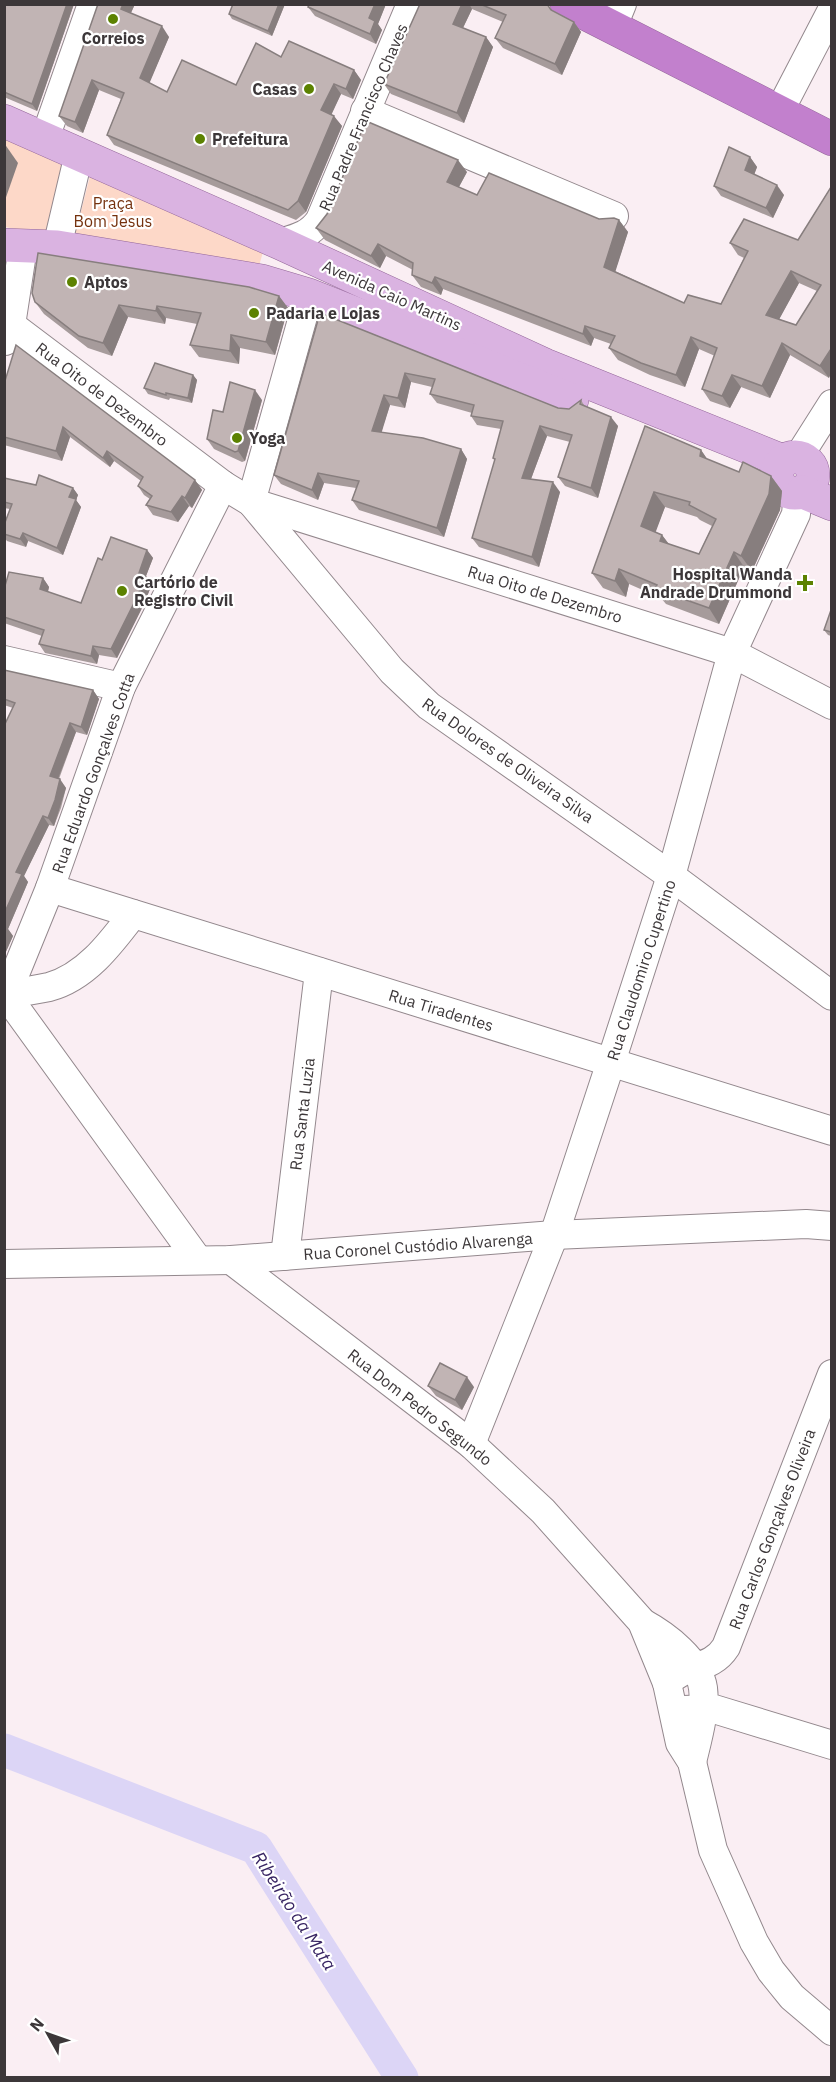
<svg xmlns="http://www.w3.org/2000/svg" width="836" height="2082" font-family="'IBM Plex Sans',sans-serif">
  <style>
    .green { fill: #fdd8c8 }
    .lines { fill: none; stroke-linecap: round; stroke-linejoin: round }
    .river { stroke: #dcd5f6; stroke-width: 33 }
    .minor-casing { stroke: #93888d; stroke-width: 30 }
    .major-casing { stroke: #936699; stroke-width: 34 }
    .highway-casing { stroke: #936699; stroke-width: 34 }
    .minor { stroke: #fff; stroke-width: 28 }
    .major { stroke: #dab3e1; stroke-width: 33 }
    .highway { stroke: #c280cd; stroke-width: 33 }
    .wall { fill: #a69b9b; fill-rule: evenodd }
    .shaded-wall { fill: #877e7e }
    .building { fill: #c1b4b4; stroke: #877e7e; stroke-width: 1.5; fill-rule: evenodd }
    .poi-dot { fill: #5c8201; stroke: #fff; stroke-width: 2 }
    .labels { text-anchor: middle; stroke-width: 4.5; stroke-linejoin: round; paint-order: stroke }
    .poi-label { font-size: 16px; font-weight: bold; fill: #3c3739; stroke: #fff; text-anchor: start }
    .street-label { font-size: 16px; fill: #3c3739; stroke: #fff }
    .park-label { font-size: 16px; fill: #75320e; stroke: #fff }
    .water-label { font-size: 18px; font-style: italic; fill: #382563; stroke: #fff }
  </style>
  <rect width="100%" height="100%" fill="#faeef3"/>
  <!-- green -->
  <g class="green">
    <polygon points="4,137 68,161 51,236 5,227"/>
    <polygon points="91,172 265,245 259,266 75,235"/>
  </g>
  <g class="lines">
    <!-- river -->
    <polyline class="river" points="4,1750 256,1848 402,2078"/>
    <!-- minor casing -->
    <g class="minor-casing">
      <g id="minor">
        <polyline points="613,26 622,4"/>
        <polyline points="365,111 614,216"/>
        <polyline points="779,112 832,10"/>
        <polyline points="45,138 92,4"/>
        <path d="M280 243C297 238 310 235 320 220L411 4"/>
        <polyline points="57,247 79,154"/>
        <polyline points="309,295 251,502 732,653 832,705"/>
        <polyline points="11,325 223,485 251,502 392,671 429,706 671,876 832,996"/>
        <polyline points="5,341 11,325 23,247"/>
        <polyline points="799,456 832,404"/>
        <polyline points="4,660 121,687"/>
        <polyline points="50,888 832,1131"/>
        <polyline points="4,992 198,1260"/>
        <path d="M7 994C21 992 35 990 49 987 86 977 111 943 133 914"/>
        <polyline points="4,1001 50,888 121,687 223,485"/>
        <polyline points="285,1256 319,972"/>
        <polyline points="231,1260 471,1444 543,1511 642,1622 667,1683 680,1743 692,1762 713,1850 754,1942 771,1971 792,1997 832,2031"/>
        <polyline points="4,1264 231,1260 554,1235 806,1224 832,1226"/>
        <polyline points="471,1444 554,1235 611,1062 671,876 732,653 796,514 798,493"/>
        <path d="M643 1623C665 1635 699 1660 703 1688 706 1710 697 1741 692 1762"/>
        <path d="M667 1683C686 1662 710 1672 726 1647L832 1374"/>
        <polyline points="683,1710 714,1709 832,1745"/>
      </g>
    </g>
    <!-- major casing -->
    <g class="major-casing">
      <g id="major">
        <polyline points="4,121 280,243 545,365 783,461"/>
        <polyline points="4,245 57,247 262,281 309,295 572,400"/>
        <circle cx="795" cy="475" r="18"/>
        <polyline points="803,492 832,504"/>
      </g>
    </g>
    <!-- highway casing -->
    <g class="highway-casing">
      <polyline id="highway" points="567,4 832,139"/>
    </g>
    <!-- minor -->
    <use href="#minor" class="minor"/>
    <!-- major -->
    <use href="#major" class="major"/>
    <!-- highway -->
    <use href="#highway" class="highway"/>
  </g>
  <!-- wall -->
  <g class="wall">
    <polygon points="4,4 74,4 37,111 4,97"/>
    <polygon points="98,4 135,4 131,13 169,37 149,83 167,92 236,85 281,57 354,70 361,80 353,99 341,94 331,114 342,126 306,212 296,220 114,145 107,135 121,99 99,90 83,133 67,126 59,116"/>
    <polygon points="285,4 272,36 232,19 229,14"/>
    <polygon points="308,4 386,4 378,24 382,30 376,44 315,16 308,7"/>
    <polygon points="420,4 547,4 551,10 574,22 581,32 562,75 503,48 495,38 503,22 472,9 463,28 486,37 493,47 464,123 391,94 384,84"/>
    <polygon points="750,157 757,167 754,175 784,195 773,218 721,196 714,186"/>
    <path d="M467 172 459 187 477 195 599 219 619 220 628 232 615 271 684 303 721 304 744 258 738 255 730 243 798 240 831 187 829 378 790 355 770 398 741 387 730 408 710 401 702 389 715 356 699 349 685 387 650 375 618 360 609 348 611 344 594 338 591 346 443 289 441 295 421 287 412 275 413 270 386 256 380 268 325 240 316 228ZM799 283 817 291 796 325 779 319Z"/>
    <polygon points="279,296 288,308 275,355 240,348 239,364 199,357 190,345 197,324 166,318 165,324 128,317 112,356 88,348 44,314 35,302"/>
    <polygon points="320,313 558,408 569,409 581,400 584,405 618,426 598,498 565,486 558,477 570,442 547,436 531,479 560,492 539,567 479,547 472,538 495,461 493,458 501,429 477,425 471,416 472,413 437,403 430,394 432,387 411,382 405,408 390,405 381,432 461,449 467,459 444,537 359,510 352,500 356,488 324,483 318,500 281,484 274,475"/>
    <polygon points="193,375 197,380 192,403 170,398 169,400 148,394 144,388"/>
    <polygon points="4,384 195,480 202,490 192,508 189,506 178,522 153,515 146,505 150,499 144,495 138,486 141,481 114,461 110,467 70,437 62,461 4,445"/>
    <polygon points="262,400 245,461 242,462 214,449 207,439 223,412"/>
    <path d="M645 426 701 450 707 459 739 472 771 476 782 491 780 510 752 571 744 567 719 624 666 604 661 598 629 584 626 597 603 588 592 573ZM665 507 697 517 700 520 712 526 699 554 669 544 662 535 655 532Z"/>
    <polygon points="4,478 36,485 73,488 78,495 76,500 81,507 63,555 28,541 26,547 7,541 4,537 4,525 10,509 4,508"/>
    <polygon points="147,550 153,558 146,576 152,584 144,604 117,658 99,655 97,664 45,653 39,644 42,636 4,623 4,589 43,578 49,587 48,592 81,603 102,560"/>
    <polygon points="831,610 831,636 828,635 824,630"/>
    <polygon points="4,670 93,690 99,699 87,735 76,732 59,779 66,788 61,808 54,826 49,825 24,876 28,882 8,929 13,936 4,956 13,708 4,705"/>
    <polygon points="428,1386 474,1387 462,1410 436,1396"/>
  </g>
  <!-- shaded-wall -->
  <g class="shaded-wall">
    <polygon points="67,4 74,4 37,111 32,104"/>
    <polygon points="123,4 135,4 128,19 121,9"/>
    <polygon points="279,4 285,4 272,36 268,31"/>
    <polygon points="375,4 386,4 378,24 382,30 376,44 370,34 369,18"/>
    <polygon points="462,4 469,4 472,9 460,34 453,24"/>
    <polygon points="574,22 581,32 562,75 555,64"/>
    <polygon points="162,26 169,37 147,89 140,78"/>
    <polygon points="486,37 493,47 464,123 457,113"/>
    <polygon points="354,70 361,80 353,99 346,89"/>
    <polygon points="92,80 99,90 83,133 75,122"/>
    <polygon points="334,84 341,94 329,120 321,110"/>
    <polygon points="334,116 342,126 306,212 298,201"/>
    <polygon points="4,143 18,163 4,203"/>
    <polygon points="750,157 757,167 752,180 745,170"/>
    <polygon points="458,160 467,172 455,194 447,182"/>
    <polygon points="777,185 784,195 773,218 766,208"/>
    <polygon points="619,220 628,232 613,279 604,267"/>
    <polygon points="378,244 386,256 380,268 371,256"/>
    <polygon points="791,271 799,283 775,327 766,315"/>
    <polygon points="435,277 443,289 441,295 432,283"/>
    <polygon points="279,296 288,308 275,355 266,342"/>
    <polygon points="119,305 128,317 112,356 103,343"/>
    <polygon points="157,306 166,318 165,324 156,311"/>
    <polygon points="585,326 594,338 591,346 583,334"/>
    <polygon points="231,335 240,348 239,364 230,351"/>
    <polygon points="691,337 699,349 685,387 676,375"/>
    <polygon points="782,343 790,355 770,398 762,386"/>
    <polygon points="831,349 831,374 829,378 820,366"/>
    <polygon points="405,373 411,382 405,408 398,398"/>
    <polygon points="193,375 197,380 192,403 188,398"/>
    <polygon points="732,375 741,387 730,408 722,396"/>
    <polygon points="255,390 262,400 245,461 238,451"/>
    <polygon points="384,395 390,405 379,441 372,431"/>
    <polygon points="611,417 618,426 598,498 591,488"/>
    <polygon points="540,426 547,436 528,487 522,478"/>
    <polygon points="63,427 70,437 62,461 56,451"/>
    <polygon points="461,449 467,459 444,537 437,528"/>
    <polygon points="701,450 712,466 700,456"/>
    <polygon points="107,451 114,461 110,467 103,458"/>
    <polygon points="318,473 324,483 318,500 312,490"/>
    <polygon points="771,476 782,491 780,510 752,571 741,556"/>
    <polygon points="195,480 202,490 192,508 185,498"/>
    <polygon points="553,482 560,492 539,567 532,557"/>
    <polygon points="73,488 78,495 76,500 81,507 63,555 57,548 69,497"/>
    <polygon points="654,492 665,507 652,542 641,526"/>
    <polygon points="182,496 189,506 178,522 171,512"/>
    <polygon points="23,533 28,541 26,547 20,539"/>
    <polygon points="662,535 673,550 660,541"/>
    <polygon points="147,550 153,558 146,576 152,584 144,604 117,658 111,649"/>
    <polygon points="734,552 744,567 719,624 709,608"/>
    <polygon points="619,569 629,584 626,597 615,581"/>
    <polygon points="43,578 49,587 46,598 40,589"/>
    <polygon points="93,646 99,655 97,664 91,656"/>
    <polygon points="93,690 99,699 87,735 81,727"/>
    <polygon points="70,723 76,732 56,784 50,776"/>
    <polygon points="60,779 66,788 54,826 48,818"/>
    <polygon points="43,816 49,825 24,876 28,882 8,929 13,936 4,956 4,914 16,872"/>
    <polygon points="467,1377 474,1387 462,1410 455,1400"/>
  </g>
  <!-- building -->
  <g class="building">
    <polygon points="4,4 67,4 32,104 4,92"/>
    <polygon points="98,4 123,4 121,9 162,26 140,78 167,92 182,60 236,85 256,43 281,57 289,41 354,70 346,89 334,84 321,110 334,116 298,201 288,210 107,135 124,93 92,80 75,122 59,116"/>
    <polygon points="233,4 279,4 268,31 229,14"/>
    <polygon points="309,4 375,4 369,18 375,21 370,34 308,7"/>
    <polygon points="420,4 462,4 453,24 486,37 457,113 384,84"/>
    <polygon points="480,4 547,4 551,10 574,22 555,64 495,38 506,15"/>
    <path d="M366 121 458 160 447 182 477 195 489 173 599 219 614 218 619 220 604 267 684 303 688 295 721 304 748 251 730 243 744 219 798 240 831 187V349L820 366 782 343 762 386 732 375 722 396 702 389 717 348 691 337 676 375 641 363 609 348 615 336 585 326 583 334 435 277 432 283 412 275 413 263 378 244 371 256 316 228 327 214ZM791 271 821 285 796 325 766 315Z"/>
    <polygon points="729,147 750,157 745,170 777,185 766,208 714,186"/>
    <polygon points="38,253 249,287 279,296 266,342 231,335 230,351 190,345 201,313 157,306 156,311 119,305 103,343 79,336 35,302 32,293"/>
    <polygon points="320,313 558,408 569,409 581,400 580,404 611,417 591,488 558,477 572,435 540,426 522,478 553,482 532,557 472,538 495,459 493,458 503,421 471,416 474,405 430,394 435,379 405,373 398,398 384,395 372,431 423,438 461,449 437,528 352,500 359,481 318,473 312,490 274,475"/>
    <polygon points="16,345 195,480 185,498 182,496 171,512 146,505 152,496 138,486 143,477 107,451 103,458 63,427 56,451 4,437 4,384"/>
    <polygon points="155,363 193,375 188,398 166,393 166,395 144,388"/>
    <polygon points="230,382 255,390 238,451 235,452 207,439 213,410 223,412"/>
    <path d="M645 426 701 450 700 456 739 472 743 462 771 476 769 494 741 556 734 552 709 608 655 589 657 585 619 569 615 581 592 573ZM654 492 690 502 689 505 716 519 699 554 660 541 662 535 641 526Z"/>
    <polygon points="39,475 73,488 69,497 76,499 57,548 23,533 20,539 4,534 4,525 12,504 4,502 4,478 36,485"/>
    <polygon points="111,537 147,550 139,573 145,575 138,595 111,649 93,646 91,656 39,644 44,630 4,617 4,589 9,572 43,578 40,589 81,603 98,558 102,560"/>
    <polygon points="831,610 831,632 824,630"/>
    <polygon points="4,670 93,690 81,727 70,723 50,776 60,779 55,800 48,818 43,816 16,872 22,874 4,914 4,726 15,703 4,699"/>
    <polygon points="440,1363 467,1377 455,1400 428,1386"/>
  </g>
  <!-- markers -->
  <g class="poi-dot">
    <circle cx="113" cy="19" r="6"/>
    <circle cx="309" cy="89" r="6"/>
    <circle cx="200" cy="139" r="6"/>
    <circle cx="72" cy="282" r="6"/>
    <circle cx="254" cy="313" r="6"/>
    <circle cx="237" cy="438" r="6"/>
    <path d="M802 574h6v6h6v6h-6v6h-6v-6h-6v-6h6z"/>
    <circle cx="122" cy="591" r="6"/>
  </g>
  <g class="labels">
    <!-- poi labels -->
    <g class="poi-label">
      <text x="113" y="44" text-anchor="middle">Correios</text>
      <text x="297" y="95" text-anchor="end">Casas</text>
      <text x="212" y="145">Prefeitura</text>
      <text x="84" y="288">Aptos</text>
      <text x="266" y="319">Padaria e Lojas</text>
      <text x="249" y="444">Yoga</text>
      <text x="792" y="580" text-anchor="end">Hospital Wanda<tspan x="792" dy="18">Andrade Drummond</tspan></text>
      <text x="134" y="588">Cartório de<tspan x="134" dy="18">Registro Civil</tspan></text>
    </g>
    <!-- street labels -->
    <g class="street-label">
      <text transform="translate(363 117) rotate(-67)" y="6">Rua Padre Francisco Chaves</text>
      <text transform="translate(392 295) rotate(24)" y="6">Avenida Caio Martins</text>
      <text transform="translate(102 394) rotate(37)" y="6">Rua Oito de Dezembro</text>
      <text transform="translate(545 594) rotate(17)" y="6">Rua Oito de Dezembro</text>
      <text transform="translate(508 760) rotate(35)" y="6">Rua Dolores de Oliveira Silva</text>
      <text transform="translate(93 773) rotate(-70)" y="6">Rua Eduardo Gonçalves Cotta</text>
      <text transform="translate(641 970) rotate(-72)" y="6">Rua Claudomiro Cupertino</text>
      <text transform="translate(441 1010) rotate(17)" y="6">Rua Tiradentes</text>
      <text transform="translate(302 1114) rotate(-83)" y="6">Rua Santa Luzia</text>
      <text transform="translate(418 1246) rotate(-4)" y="6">Rua Coronel Custódio Alvarenga</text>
      <text transform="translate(420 1407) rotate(38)" y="6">Rua Dom Pedro Segundo</text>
      <text transform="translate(772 1529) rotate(-69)" y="6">Rua Carlos Gonçalves Oliveira</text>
    </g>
    <!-- park labels -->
    <g class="park-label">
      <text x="113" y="209">Praça<tspan x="113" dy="18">Bom Jesus</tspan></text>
    </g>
    <!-- water labels -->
    <g class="water-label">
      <text transform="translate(294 1911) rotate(57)" y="6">Ribeirão da Mata</text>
    </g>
  </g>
  <!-- border -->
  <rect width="836" height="2082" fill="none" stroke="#3c3739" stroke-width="12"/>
  <!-- north arrow -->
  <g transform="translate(48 2034) rotate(310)" stroke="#ffffff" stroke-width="4.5" paint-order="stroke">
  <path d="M0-4.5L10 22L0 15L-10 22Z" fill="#3c3739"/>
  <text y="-9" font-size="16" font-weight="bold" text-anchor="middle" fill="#3c3739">N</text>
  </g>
</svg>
